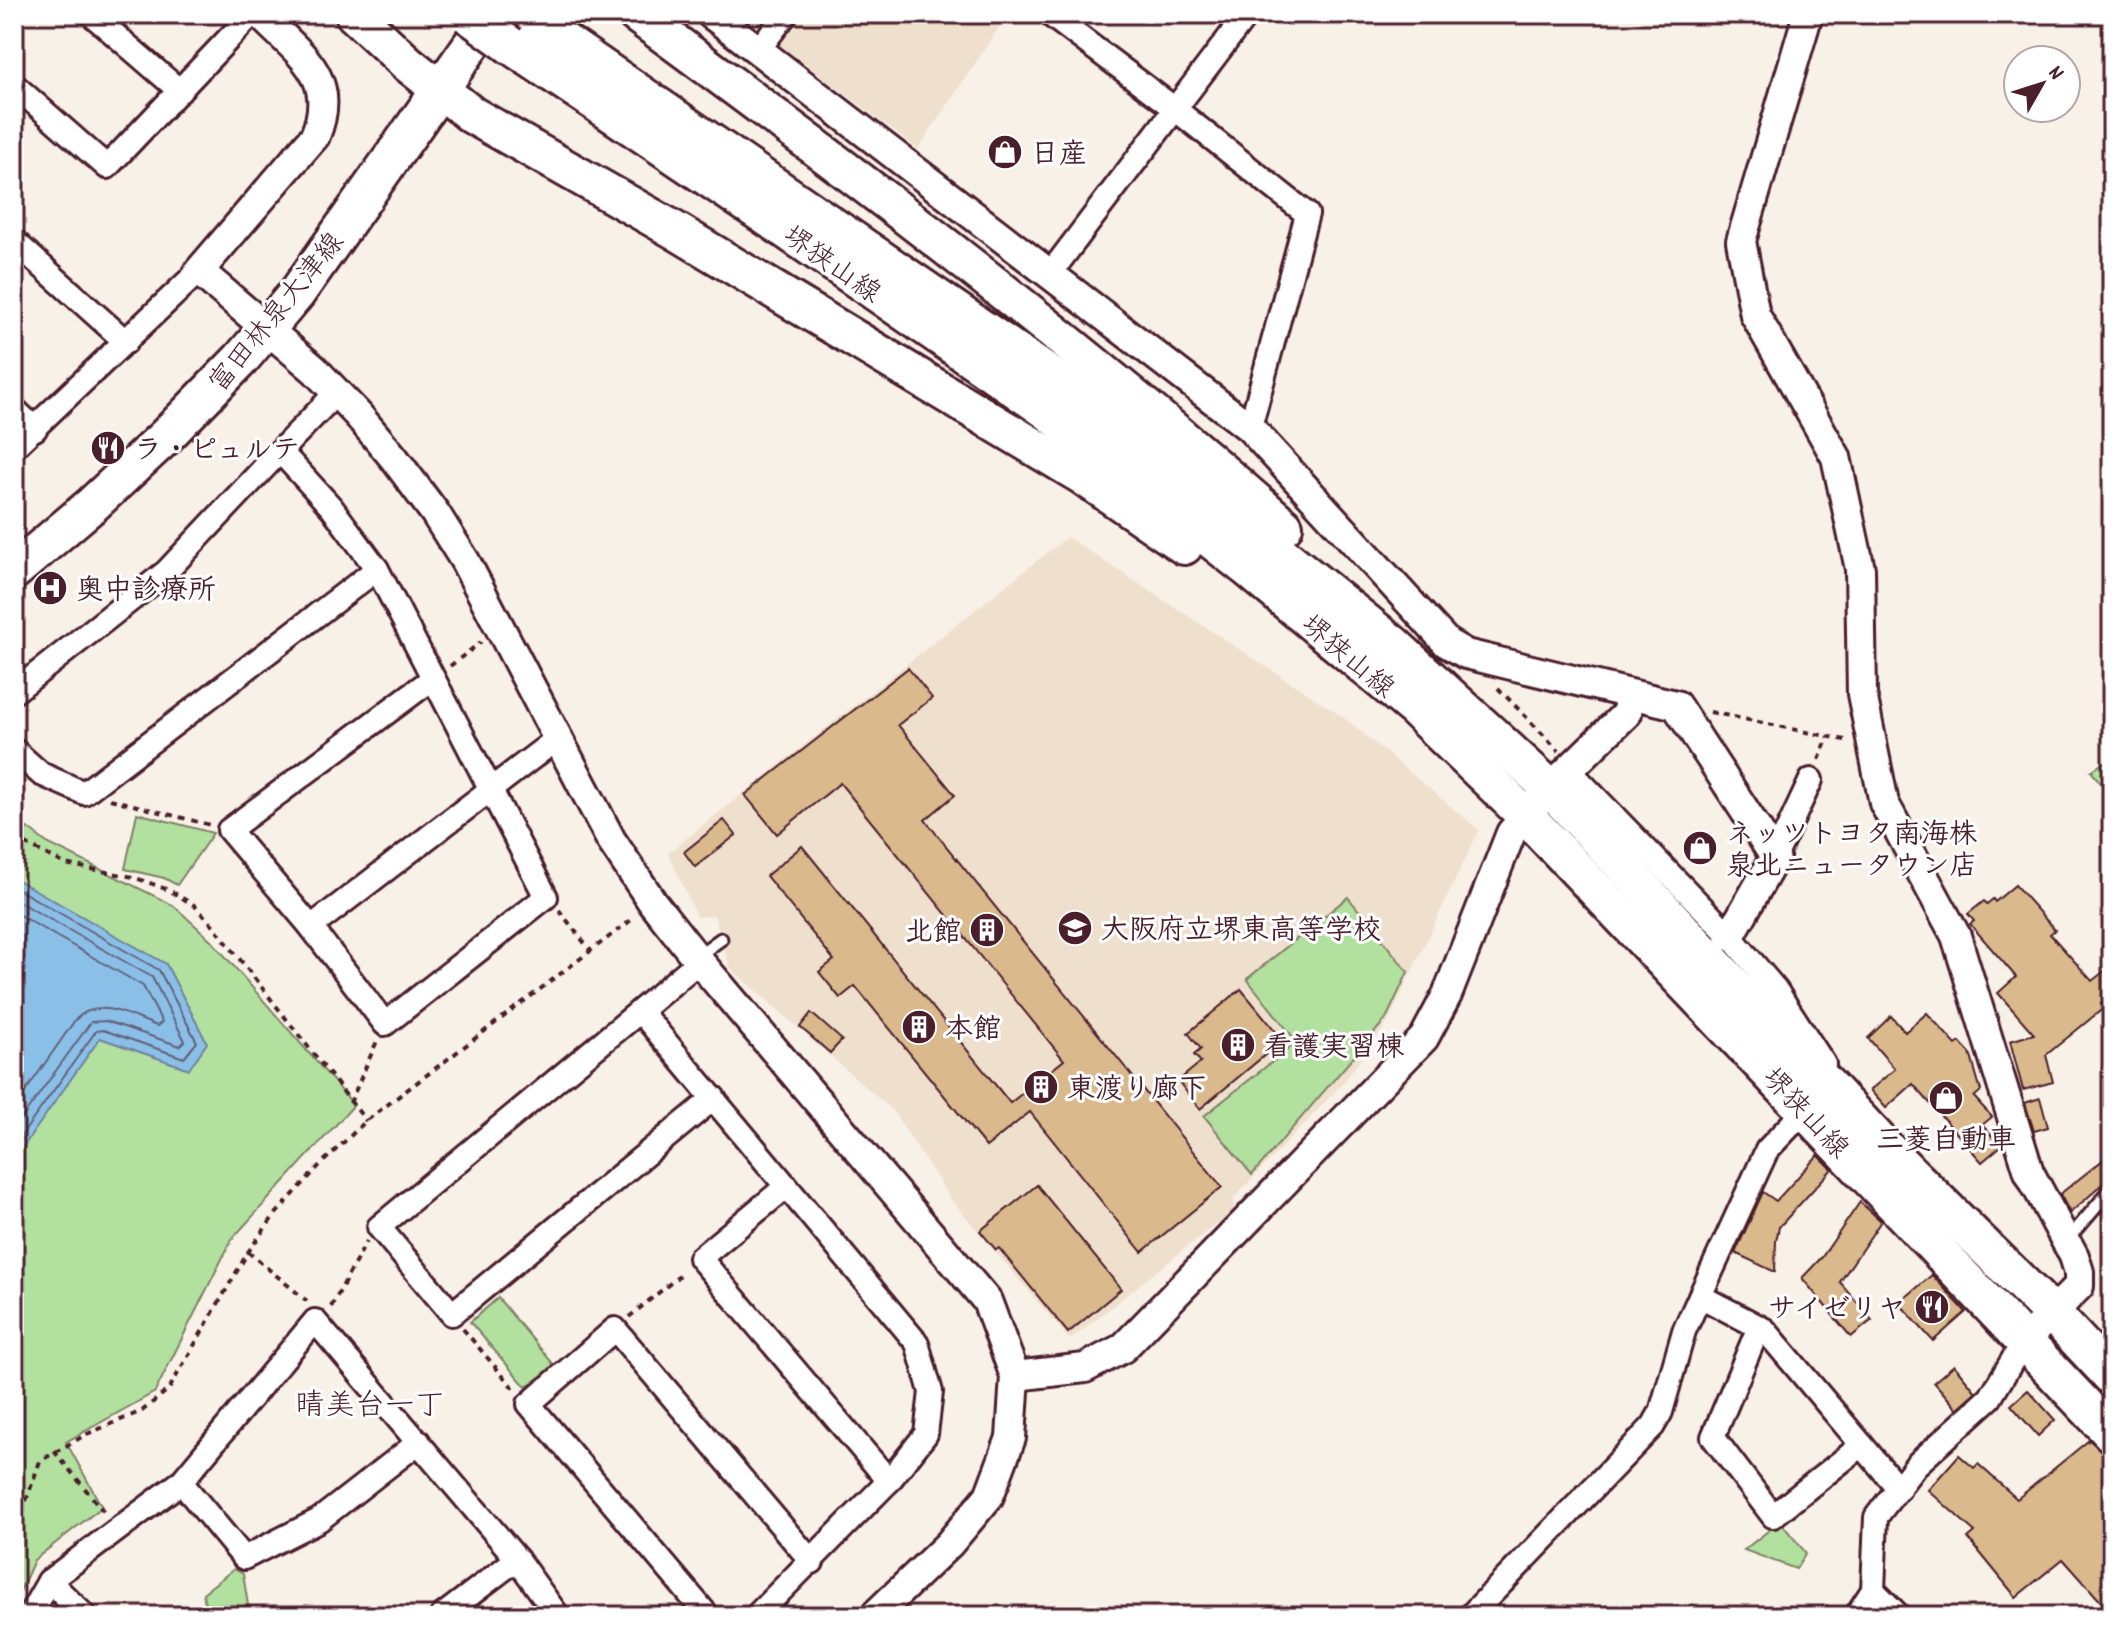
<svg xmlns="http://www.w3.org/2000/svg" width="2126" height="1630" font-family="Dekko,'Klee One',sans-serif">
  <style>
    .built { fill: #efe0cd }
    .green { fill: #b2e09f; stroke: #7e8065; stroke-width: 2 }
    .water { fill: #8ac0e8; stroke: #70809c; stroke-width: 2 }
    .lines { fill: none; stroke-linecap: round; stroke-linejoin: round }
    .shore { stroke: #645f77; stroke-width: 2 }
    .building { fill: #dab98d; stroke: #4a1f2b; stroke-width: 2 }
    .service-casing { stroke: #4a1f2b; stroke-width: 17 }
    .minor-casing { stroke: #4a1f2b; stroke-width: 28 }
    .tertiary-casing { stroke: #4a1f2b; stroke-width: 34 }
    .primary-casing { stroke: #4a1f2b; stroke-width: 42 }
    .path { stroke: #4a1f2b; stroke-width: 4; stroke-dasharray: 6 6; stroke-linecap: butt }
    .service { stroke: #fff; stroke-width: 11 }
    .minor { stroke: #fff; stroke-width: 22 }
    .tertiary { stroke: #fff; stroke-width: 28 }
    .primary { stroke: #fff; stroke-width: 36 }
    .primary-bridge-casing { stroke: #4a1f2b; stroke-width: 42; stroke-linecap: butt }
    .primary-bridge { stroke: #fff; stroke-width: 36 }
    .labels { text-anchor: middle; stroke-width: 6; stroke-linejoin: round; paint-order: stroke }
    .poi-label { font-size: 28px; font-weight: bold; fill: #4a1f2b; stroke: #fff; text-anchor: start }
    .street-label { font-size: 28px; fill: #4a1f2b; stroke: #fff }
    .neighbourhood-label { font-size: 30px; fill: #4a1f2b; stroke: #fff }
  </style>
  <rect width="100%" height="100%" fill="#f8f1e8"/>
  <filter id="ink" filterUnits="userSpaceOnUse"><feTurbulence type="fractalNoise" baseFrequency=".0125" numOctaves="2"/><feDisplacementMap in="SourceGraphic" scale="16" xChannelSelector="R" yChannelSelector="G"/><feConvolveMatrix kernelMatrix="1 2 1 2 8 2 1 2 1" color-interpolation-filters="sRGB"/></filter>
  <g filter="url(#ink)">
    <!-- built -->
    <g class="built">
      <polygon points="801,14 1008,14 918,149 779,44"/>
      <polygon points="1067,537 1342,716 1479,830 1388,1022 1343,1083 1234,1198 1233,1213 1219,1227 1216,1224 1070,1340 950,1198 892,1110 730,968 714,915 697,917 668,853"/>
    </g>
    <!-- green -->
    <g class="green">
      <polygon points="2112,757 2112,797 2091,771"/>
      <polygon points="137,813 213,833 177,885 164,878 125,869"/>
      <polygon points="14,818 47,843 173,905 211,940 354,1105 232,1239 155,1392 66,1442 102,1507 34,1560 14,1605"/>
      <polygon points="1348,897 1408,972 1386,1019 1252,1175 1204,1116 1297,1042 1247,979"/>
      <polygon points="498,1298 555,1366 526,1387 470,1322"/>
      <polygon points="1782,1524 1806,1553 1796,1569 1744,1550 1773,1527 1776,1529"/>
      <polygon points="234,1569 243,1574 248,1605 235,1616 207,1616 203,1593"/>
    </g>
    <!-- water -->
    <polygon class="water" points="14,878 166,964 207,1043 189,1069 100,1038 18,1154 14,1185"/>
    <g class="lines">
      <!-- shore -->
      <g class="shore">
        <polyline points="14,887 159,970 197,1042 184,1058 103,1030 96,1031 14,1146"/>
        <polyline points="14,899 152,977 185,1041 180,1046 106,1021 91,1022 14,1129"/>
        <path d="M14 912 143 986 162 1022 157 1026C130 1016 98 996 75 1020L14 1108"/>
      </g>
    </g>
    <!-- building -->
    <g class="building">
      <polygon points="908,668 932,698 898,725 955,795 925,820 1222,1187 1142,1252 1030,1112 986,1147 855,986 840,998 819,972 834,960 766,876 802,846 1010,1103 1064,1060 840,783 777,834 745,795"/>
      <polygon points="724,820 736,835 695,867 684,852"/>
      <polygon points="2015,885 2055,930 2050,934 2092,981 2112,965 2112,995 2101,1004 2105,1007 2046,1055 2053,1082 2023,1090 2010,1041 2034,1034 1998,993 2016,977 1970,924 1974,921 1968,914 1984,901 1987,904 1993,899 1995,902"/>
      <polygon points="1241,989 1283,1040 1200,1109 1178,1081 1201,1062 1194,1055 1201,1049 1188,1033"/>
      <polygon points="811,1013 842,1040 830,1053 800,1027"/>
      <polygon points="1927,1013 1956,1045 1960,1042 1970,1053 1981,1091 1974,1097 1992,1117 1982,1125 2001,1146 1982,1162 1913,1084 1886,1108 1870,1090 1895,1069 1868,1038 1891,1016 1905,1032"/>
      <polygon points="2040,1098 2048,1127 2034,1131 2025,1103"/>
      <polygon points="1818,1155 1832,1169 1779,1227 1776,1241 1775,1272 1735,1253 1763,1192 1776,1201"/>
      <polygon points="2103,1160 2112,1171 2112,1176 2070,1213 2060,1194"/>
      <polygon points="1037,1185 1121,1289 1068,1333 999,1248 996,1250 980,1231"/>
      <polygon points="1860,1202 1881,1221 1840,1282 1872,1320 1851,1337 1802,1278 1822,1257"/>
      <polygon points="1932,1275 1966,1312 1933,1341 1899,1303"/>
      <polygon points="1954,1365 1976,1392 1957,1409 1934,1382"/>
      <polygon points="2028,1390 2055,1420 2038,1436 2011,1405"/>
      <polygon points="2089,1440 2112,1458 2112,1614 2063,1559 2016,1597 1968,1538 1975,1532 1928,1490 1959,1455 1974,1468 1978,1464 2017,1499"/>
    </g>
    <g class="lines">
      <!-- service casing -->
      <g class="service-casing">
        <g id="service">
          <polyline points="696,957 721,939"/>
          <polyline points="2066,1242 2112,1188"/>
        </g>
      </g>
      <!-- minor casing -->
      <g class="minor-casing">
        <g id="minor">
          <polyline points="91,14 180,91"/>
          <polyline points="1049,14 1175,109 1307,214 1250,428"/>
          <polyline points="758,50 786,14"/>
          <polyline points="14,85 107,167 252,14"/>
          <polyline points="14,241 126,342"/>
          <polyline points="1049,275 1247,14"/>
          <polyline points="336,393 280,451 332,508 377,569 546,897 385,1024 311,927 229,830 432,679"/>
          <polyline points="14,409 35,429"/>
          <polyline points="14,447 199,271"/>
          <polyline points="14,692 166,572 280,451"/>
          <polyline points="14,750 41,774 84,793 377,569"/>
          <polyline points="1569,770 1730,936 1776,990 1824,1064"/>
          <polyline points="1775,857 1811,780"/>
          <polyline points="311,927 558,738"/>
          <polyline points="699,961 640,1011 917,1343 931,1392 926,1434 889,1481 756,1616"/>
          <polyline points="640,1011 379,1227 452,1314 714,1098"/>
          <polyline points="787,1186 700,1258 889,1481"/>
          <polyline points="1700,1296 1765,1330 1899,1489"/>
          <polyline points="1759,1327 1713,1437 1773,1516 1862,1445"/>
          <polyline points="181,1482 244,1558 319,1520 419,1442"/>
          <polyline points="49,1581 85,1616"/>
          <polyline points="29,1616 49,1581 181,1482 315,1321 517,1559 558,1616"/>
          <polyline points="442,1616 517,1559"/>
          <polyline points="708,1616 529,1404 615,1329 812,1562"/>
          <polyline points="1470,1616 1653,1426 1661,1412 1684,1331 1767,1150 1805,1110"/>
          <polyline points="1856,1616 1873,1590"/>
          <polyline points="1899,1616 1873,1590 1876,1517 1916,1465 1990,1398 2024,1341"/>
        </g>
      </g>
      <!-- tertiary casing -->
      <g class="tertiary-casing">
        <g id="tertiary">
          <path d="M260 14C298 54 340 76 315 136L199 271 315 370 358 415 394 458 435 513 465 561 611 840 653 903 699 961 987 1301 1015 1376 1011 1438 989 1496 949 1544 874 1616"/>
          <polyline points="711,14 1250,428 1447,643 1466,654 1676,705 1775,857 1730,936"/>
          <polyline points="1808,14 1741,241 1755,315 1836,457 1860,569 1862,694 1884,803 1956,936 2029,1172 2074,1256 2079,1272 2079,1286 2024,1341"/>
          <polyline points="1015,1376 1085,1368 1123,1348 1424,1038 1447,995 1511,833 1550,788 1627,713 1629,695"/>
        </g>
      </g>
      <!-- primary casing -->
      <g class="primary-casing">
        <g id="primary">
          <polyline points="354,14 407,63 472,115 676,231 1081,475 1184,546"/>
          <polyline points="524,14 1114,419 1393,644 1550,788 1898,1161 2053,1314 2112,1377"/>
          <path d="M636 14C858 177 1078 343 1284 526"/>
          <polyline points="510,45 774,222 1049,412 1247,568 1415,709 1525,815 2112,1434"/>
          <polyline points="14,571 93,504 164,438 241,359 297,293 493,14"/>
        </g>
      </g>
      <!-- path -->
      <g class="path">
        <polyline points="450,666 481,642"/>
        <polyline points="1498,688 1559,751"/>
        <polyline points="1710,712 1850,741"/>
        <polyline points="1819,760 1828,737"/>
        <polyline points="110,799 210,825"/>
        <polyline points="14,838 65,864 133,877 169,890 194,905 213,925 366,1121"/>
        <polyline points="559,910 590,950"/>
        <polyline points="350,1103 377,1041"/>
        <polyline points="248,1252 307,1301"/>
        <polyline points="331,1307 367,1241"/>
        <polyline points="629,1317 684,1272"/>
        <polyline points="463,1329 514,1389"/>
        <polyline points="54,1451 106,1514"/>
        <polyline points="14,1535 40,1461 87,1434 142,1411 169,1389 248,1252 274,1216 320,1165 366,1121 634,918"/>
      </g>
      <!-- service -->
      <use href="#service" class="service"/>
      <!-- minor -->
      <use href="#minor" class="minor"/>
      <!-- tertiary -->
      <use href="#tertiary" class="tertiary"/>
      <!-- primary -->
      <use href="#primary" class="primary"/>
      <!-- primary-bridge casing -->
      <g class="primary-bridge-casing">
        <polyline id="primary-bridge" points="467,14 510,45"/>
      </g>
      <!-- primary-bridge -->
      <use href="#primary-bridge" class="primary-bridge"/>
    </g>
  </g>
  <!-- icons -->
  <defs>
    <g id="shop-disc" transform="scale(1.8)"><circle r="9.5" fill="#4a1f2b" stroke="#fff"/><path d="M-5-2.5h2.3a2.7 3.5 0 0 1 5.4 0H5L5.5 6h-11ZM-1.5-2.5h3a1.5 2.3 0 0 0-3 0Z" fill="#fff"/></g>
    <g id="restaurant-disc" transform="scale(1.8)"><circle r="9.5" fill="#4a1f2b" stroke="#fff"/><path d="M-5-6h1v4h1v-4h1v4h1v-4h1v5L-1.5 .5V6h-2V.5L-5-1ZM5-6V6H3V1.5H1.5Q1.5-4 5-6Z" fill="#fff"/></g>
    <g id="hospital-disc" transform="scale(1.8)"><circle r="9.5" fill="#4a1f2b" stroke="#fff"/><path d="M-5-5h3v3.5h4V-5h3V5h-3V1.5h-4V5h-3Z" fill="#fff"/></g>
    <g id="school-disc" transform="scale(1.8)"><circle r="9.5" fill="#4a1f2b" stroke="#fff"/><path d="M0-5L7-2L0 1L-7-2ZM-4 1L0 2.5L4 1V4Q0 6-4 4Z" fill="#fff"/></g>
    <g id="building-disc" transform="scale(1.8)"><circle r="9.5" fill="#4a1f2b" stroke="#fff"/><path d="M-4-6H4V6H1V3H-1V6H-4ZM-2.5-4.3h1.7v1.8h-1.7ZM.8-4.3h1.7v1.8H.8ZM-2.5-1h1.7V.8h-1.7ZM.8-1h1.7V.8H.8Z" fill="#fff"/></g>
  </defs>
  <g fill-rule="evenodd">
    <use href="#shop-disc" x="1005" y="152"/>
    <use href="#restaurant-disc" x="108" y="448"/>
    <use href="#hospital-disc" x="50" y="588"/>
    <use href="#shop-disc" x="1700" y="848"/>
    <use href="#school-disc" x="1075" y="928"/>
    <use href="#building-disc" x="987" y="930"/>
    <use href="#building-disc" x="919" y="1027"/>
    <use href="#building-disc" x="1238" y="1045"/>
    <use href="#building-disc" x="1041" y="1087"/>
    <use href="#shop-disc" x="1946" y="1098"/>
    <use href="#restaurant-disc" x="1932" y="1307"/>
  </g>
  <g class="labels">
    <!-- poi labels -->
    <g class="poi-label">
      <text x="1031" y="162">日産</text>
      <text x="134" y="458">ラ・ピュルテ</text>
      <text x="76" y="598">奥中診療所</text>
      <text x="1726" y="842">ネッツトヨタ南海株<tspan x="1726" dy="32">泉北ニュータウン店</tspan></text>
      <text x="1101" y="938">大阪府立堺東高等学校</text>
      <text x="961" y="940" text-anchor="end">北館</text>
      <text x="945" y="1037">本館</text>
      <text x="1264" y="1055">看護実習棟</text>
      <text x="1067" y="1097">東渡り廊下</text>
      <text x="1946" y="1148" text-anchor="middle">三菱自動車</text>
      <text x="1906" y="1317" text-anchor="end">サイゼリヤ</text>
    </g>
    <!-- street labels -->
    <g class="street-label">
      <text transform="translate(833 263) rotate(35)" y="10">堺狭山線</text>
      <text transform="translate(275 311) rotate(-51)" y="10">富田林泉大津線</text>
      <text transform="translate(1349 655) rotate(40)" y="10">堺狭山線</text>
      <text transform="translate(1807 1112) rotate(47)" y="10">堺狭山線</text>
    </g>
    <!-- neighbourhood labels -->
    <g class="neighbourhood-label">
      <text x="370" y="1414">晴美台一丁</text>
    </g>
  </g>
  <!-- margin -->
  <rect width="2126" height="1630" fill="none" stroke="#fff" stroke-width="48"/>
  <rect x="24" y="24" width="2078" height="1582" fill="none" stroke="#4a1f2b" stroke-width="3" filter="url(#ink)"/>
  <!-- north arrow -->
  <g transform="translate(2042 84) rotate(51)"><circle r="38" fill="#ffffff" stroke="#b7a5aa" stroke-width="2"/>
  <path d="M0-6L14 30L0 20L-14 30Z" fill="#4a1f2b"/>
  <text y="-12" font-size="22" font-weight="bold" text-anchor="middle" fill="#4a1f2b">N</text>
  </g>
</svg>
